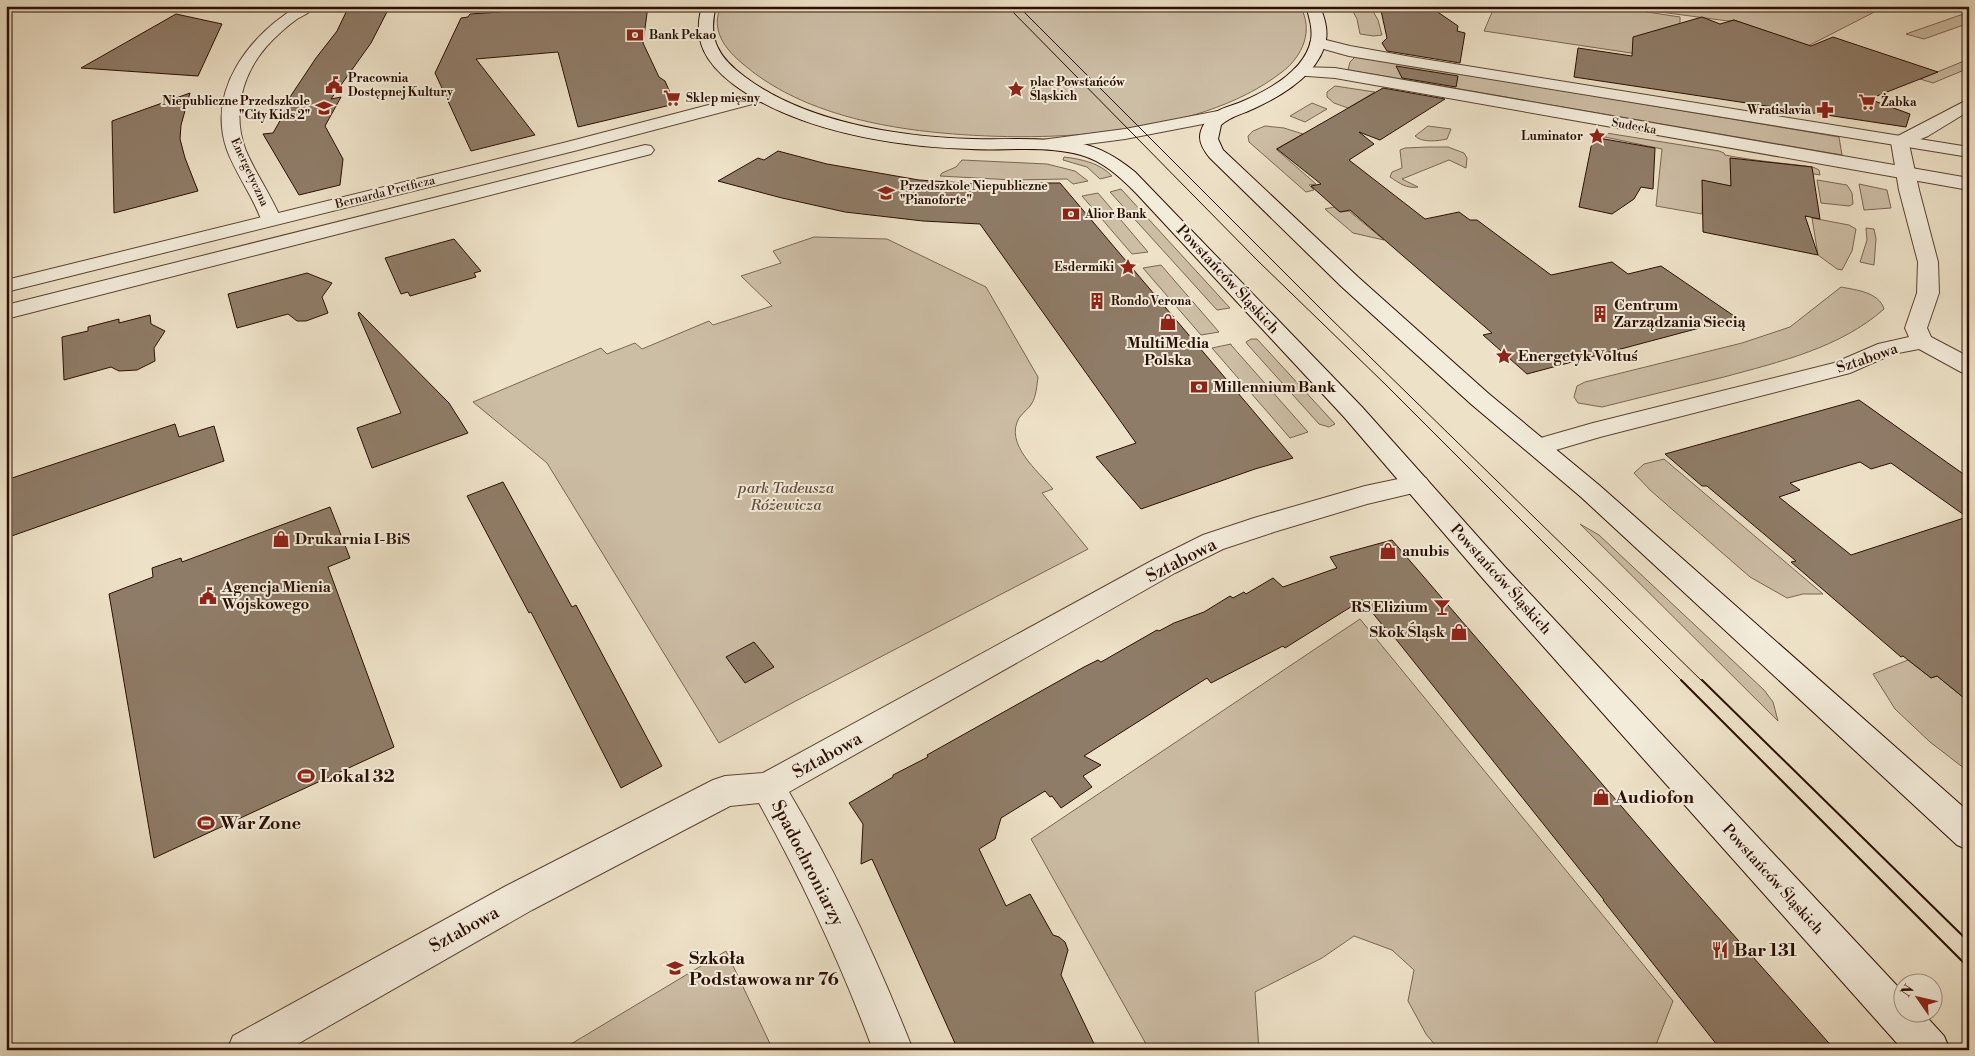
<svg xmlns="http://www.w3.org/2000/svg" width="1975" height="1056" font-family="'Libre Bodoni',serif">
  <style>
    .green { fill: #ccbda5; stroke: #7b6653 }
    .building { fill: #8f7c68; stroke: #2a0f01; fill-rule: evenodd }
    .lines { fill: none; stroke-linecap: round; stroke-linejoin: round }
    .minor-casing { stroke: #5b4432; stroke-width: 2 }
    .tertiary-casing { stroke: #5b4432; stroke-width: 2 }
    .secondary-casing { stroke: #2a0f01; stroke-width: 2 }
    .minor { fill: #f3ecdb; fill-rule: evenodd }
    .tertiary { fill: #f3ecdb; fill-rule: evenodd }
    .secondary { fill: #f3ecdb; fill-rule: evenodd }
    .tram-far1 { stroke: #2a0f01; stroke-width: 1 }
    .tram { stroke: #2a0f01; stroke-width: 2 }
    .labels { text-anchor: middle; stroke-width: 4; stroke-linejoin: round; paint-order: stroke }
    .far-poi-label { font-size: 12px; font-weight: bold; fill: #2a0f01; stroke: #f3ecdb; text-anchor: start }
    .far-street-label { font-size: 12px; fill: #2a0f01; stroke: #f3ecdb }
    .street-label { font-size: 15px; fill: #2a0f01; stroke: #f3ecdb }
    .poi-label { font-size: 15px; font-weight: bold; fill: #2a0f01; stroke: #f3ecdb; text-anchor: start }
    .park-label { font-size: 15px; font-style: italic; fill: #634c3a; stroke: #f3ecdb }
    .near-street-label { font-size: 18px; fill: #2a0f01; stroke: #f3ecdb }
    .near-poi-label { font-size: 18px; font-weight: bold; fill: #2a0f01; stroke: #f3ecdb; text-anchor: start }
  </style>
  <rect width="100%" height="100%" fill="#ede1c7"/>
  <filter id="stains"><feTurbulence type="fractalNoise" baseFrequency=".004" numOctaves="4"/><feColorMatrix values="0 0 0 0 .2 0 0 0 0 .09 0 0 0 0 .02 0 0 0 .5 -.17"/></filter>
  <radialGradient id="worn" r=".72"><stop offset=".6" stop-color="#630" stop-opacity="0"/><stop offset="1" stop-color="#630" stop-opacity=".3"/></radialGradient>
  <!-- green -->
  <g class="green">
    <path d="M721 6H1300C1314 30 1303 56 1282 72 1196 139 1037 143 932 132 866 125 794 108 743 64 725 49 710 30 721 6Z"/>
    <polygon points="1350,6 1370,6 1378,20 1382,35 1374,36 1360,34 1357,19"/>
    <polygon points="1530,6 1608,6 1680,17 1680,29 1758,72 1484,31 1493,10"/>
    <polygon points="1615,6 1886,6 1808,46 1734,20 1728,21"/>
    <polygon points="1969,12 1969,23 1924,39 1906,34"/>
    <polygon points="1356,56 1839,137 1842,155 1348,70 1350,62"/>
    <polygon points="1969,59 1969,68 1933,83 1920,79"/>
    <polygon points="1335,86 1375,92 1348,108 1334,103 1327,97 1327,92"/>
    <polygon points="1312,103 1327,109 1305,122 1290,116"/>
    <polygon points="1265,126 1284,128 1303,134 1276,149 1316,184 1309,185 1314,190 1306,192 1249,142 1248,136 1253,131"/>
    <path d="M1428 126 1451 129 1447 139C1438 141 1422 143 1415 136Z"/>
    <path d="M1600 132 1719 151 1724 153 1725 155C1754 161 1784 163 1813 167L1819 170 1820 175 1731 159V186L1703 181 1702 214 1656 206 1662 149 1600 136Z"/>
    <path d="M1427 147H1448L1464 153 1467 158 1466 168 1449 160 1402 179 1418 187C1407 189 1399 183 1390 177L1392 172 1402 168 1400 150 1405 148Z"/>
    <path d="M1064 157C1081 159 1100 163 1112 176L1100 179 1087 167 1063 160Z"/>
    <polygon points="962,160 1047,164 1075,171 1088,181 1073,184 1067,179 1013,180 940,176 942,173 956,167"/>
    <polygon points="1817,180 1847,185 1852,193 1853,204 1849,206 1821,203"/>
    <polygon points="1859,184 1887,190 1891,208 1864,210"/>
    <polygon points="1121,189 1230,308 1217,310 1110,192"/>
    <polygon points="1098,193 1148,252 1132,254 1082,196"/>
    <polygon points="1334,207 1340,212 1349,211 1384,240 1353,233 1325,209"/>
    <polygon points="1812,218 1849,225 1856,229 1852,251 1842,270 1837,269 1818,255"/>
    <polygon points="1866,228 1874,229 1876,239 1874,265 1860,262 1867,240"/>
    <path d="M814 237 887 239 986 287 1038 377C1037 385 1036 397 1032 403 1029 409 1023 412 1019 418 1004 444 1038 471 1053 489L1042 493 1088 549 792 703 719 743 547 463 473 402 601 348 607 354 635 343 642 349 709 321 713 325 772 306 741 276 781 263 773 251Z"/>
    <polygon points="1161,265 1219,332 1201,335 1143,268"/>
    <path d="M1841 287C1856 290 1879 292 1884 309 1840 348 1779 362 1724 377 1683 387 1642 397 1602 407L1578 403 1574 397 1577 386 1585 382 1742 343 1790 327Z"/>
    <polygon points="1251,339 1257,339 1335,424 1329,427 1319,424 1248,345 1246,342"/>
    <polygon points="1231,344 1231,345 1308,432 1290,438 1212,348"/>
    <polygon points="1664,459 1823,594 1803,594 1787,598 1750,577 1650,490 1634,473 1644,464"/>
    <polygon points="1580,524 1599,535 1764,690 1773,702 1778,721"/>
    <polygon points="1360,619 1673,1001 1654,1050 1439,1050 1426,1034 1408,1001 1414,970 1392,950 1354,936 1322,958 1255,992 1259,1050 1147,1050 1146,1044 1031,839"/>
    <polygon points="1908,660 1931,678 1937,676 1969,702 1969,772 1930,742 1895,709 1873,674"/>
    <polygon points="726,951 773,1050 561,1050"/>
  </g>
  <!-- building -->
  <g class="building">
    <polygon points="349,6 390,6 371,43 331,99 341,97 325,126 343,159 340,185 299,195 263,134 273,133 281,119 290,97 316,58 337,31"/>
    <polygon points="577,6 648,6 643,43 659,77 665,81 675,104 578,127 558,52 476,59 535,135 471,151 435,73 461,18 468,17 470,14 500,12 505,10 513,11 575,8"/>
    <polygon points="1380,6 1429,6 1458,26 1457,31 1465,33 1460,63 1387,51 1382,43 1387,38"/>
    <polygon points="176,14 222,24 198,76 81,68"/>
    <polygon points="1702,17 1720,24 1734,20 1811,46 1833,37 1938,72 1869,99 1910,114 1906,127 1574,77 1578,48 1632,56 1633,37"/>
    <polygon points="1396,66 1458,76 1456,87 1402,78"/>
    <polygon points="1383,88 1445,99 1380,140 1359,132 1374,144 1349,160 1425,219 1459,212 1470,220 1477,220 1551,275 1612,262 1628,274 1661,266 1737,318 1527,374 1483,335 1492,333 1350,210 1340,212 1311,186 1321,184 1277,149"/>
    <polygon points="190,93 181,125 180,139 185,158 198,191 114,213 112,121"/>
    <polygon points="1593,137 1655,148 1653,189 1641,187 1634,199 1612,214 1579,207"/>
    <polygon points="778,151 827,164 919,180 1009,186 1009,183 1060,183 1293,458 1255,469 1141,509 1096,457 1136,443 980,224 923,221 845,212 782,198 718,181 758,158 764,160"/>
    <polygon points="1730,158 1812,167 1820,219 1805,216 1818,255 1703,232 1702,180 1731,186"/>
    <polygon points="454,239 481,271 474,273 476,277 410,296 408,292 401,294 385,258"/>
    <polygon points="307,273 332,283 322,297 328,313 306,321 297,321 288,314 237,328 228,294"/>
    <polygon points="359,312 449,403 468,433 372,468 357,428 401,413 358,314"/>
    <polygon points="150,315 151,324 165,331 154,348 155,361 137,370 119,371 111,367 64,380 62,337 88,331 88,327 119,319 119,323"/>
    <path d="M1859 400 1969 478V702L1937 676 1931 678 1903 656 1901 657 1791 562 1796 561 1707 486H1702L1665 454ZM1860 462 1871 469 1891 463 1967 517 1851 555 1779 497 1800 490 1790 483Z"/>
    <polygon points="175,424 179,437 214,426 224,461 6,538 6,480"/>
    <polygon points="503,482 572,607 576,605 662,766 621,788 531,612 529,613 467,496"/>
    <polygon points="330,507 350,558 328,567 394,747 154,858 109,594 153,577 152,568 181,558 182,562"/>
    <polygon points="1392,540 1678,872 1835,1050 1721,1050 1603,900 1604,900 1395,638 1393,638 1362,600 1285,648 1283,646 1211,683 1207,678 1084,756 1101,765 1083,776 1092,787 1061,808 1052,796 1050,797 1045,791 1001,818 995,839 979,849 1006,906 1030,894 1053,935 1059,937 1065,942 1068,950 1061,975 1097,1050 958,1050 872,859 861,864 863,824 849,803 893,777 893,775 928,757 927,755 1084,667 1098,660 1101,662 1157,630 1159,631 1174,623 1204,612 1230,596 1233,598 1244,592 1246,594 1273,578 1283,587 1337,568 1330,557"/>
    <polygon points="754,642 774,667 745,683 726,657"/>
  </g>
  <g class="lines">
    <!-- minor casing -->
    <g class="minor-casing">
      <g id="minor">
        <path d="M298 6H316C311 12 304 15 297 19 286 27 275 37 266 47 241 76 232 115 246 151 256 174 271 195 281 219L278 223 271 225 264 223 261 219C252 195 236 174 227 150 206 90 250 35 298 6Z"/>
        <polygon points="1969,99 1969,111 1928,136 1909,144 1919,190 1938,262 1939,293 1927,328 1931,337 1969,357 1969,374 1961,372 1919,349 1893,354 1850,373 1600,437 1539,455 1530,453 1526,447 1530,441 1593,423 1834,363 1878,344 1909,337 1905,328 1917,293 1918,262 1899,190 1891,142 1894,138"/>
        <polygon points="645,145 651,146 654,150 651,154 6,319 6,305"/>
        <path d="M1417 475 1426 478 1430 484 1426 490 1367 504 1274 532 1223 549 1175 573 789 792C838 875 878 961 913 1050H873C841 964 803 882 759 803L730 806 532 910 287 1050H227L233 1036 506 886 713 780 725 776 763 773 1155 559 1203 535 1254 518 1365 486Z"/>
      </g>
    </g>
    <!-- tertiary casing -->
    <g class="tertiary-casing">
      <g id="tertiary">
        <polygon points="1318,38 1350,46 1417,58 1969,147 1969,157 1349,56 1313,46 1310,43 1313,40"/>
        <polygon points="1300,67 1335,68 1969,178 1969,190 1335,78 1294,75 1292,72 1294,69"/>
        <polygon points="762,91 768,92 770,96 768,100 578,150 6,292 6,280 567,142"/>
        <polygon points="1223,110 1229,111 1232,115 1229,119 1125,139 1049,149 1043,148 1040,144 1043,140 1049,139 1125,129"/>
      </g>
    </g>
    <!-- secondary casing -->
    <g class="secondary-casing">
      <g id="secondary">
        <path d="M702 6H716C707 39 719 58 745 77 805 122 899 137 973 139 1008 140 1043 137 1078 143 1100 147 1118 158 1135 172L1362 407 1505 567 1902 991V1014H1924L1944 1036 1950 1050H1903L1485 581 1344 417 1136 193C1120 177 1103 161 1081 155 1046 145 1007 151 971 149 895 147 795 131 733 84 706 63 692 41 702 6Z"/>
        <path d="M1306 6H1320C1324 17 1328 28 1326 40 1320 73 1283 95 1255 108 1243 114 1231 116 1221 125L1218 139 1223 150 1358 277 1489 394 1599 485 1969 812V850L1957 845 1581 497 1471 404 1342 287 1210 158C1205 152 1200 145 1200 137 1200 129 1206 119 1213 114 1221 108 1231 106 1241 102 1267 91 1305 71 1311 40 1313 28 1309 17 1306 6Z"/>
      </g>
    </g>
    <!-- minor -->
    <use href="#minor" class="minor"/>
    <!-- tertiary -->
    <use href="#tertiary" class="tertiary"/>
    <!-- secondary -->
    <use href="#secondary" class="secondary"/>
    <!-- tram-far1 -->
    <g class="tram-far1">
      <polyline points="1007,6 1258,261 1385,384 1683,682"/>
      <polyline points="1018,6 1328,316 1703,682"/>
    </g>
    <!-- tram -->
    <g class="tram">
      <polyline points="1681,680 1969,968"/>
      <polyline points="1702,680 1969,942"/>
    </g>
  </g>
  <!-- icons -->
  <defs>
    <g id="bank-bare" transform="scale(1.35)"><path d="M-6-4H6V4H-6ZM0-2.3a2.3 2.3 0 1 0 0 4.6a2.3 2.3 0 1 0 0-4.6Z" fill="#8f2418" stroke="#f3ecdb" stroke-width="2.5" paint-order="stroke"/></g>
    <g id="civic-bare" transform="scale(1.35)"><path d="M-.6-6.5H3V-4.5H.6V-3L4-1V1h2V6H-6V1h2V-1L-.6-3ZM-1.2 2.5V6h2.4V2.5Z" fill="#8f2418" stroke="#f3ecdb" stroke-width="2.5" paint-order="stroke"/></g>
    <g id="sight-bare" transform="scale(1.35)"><path d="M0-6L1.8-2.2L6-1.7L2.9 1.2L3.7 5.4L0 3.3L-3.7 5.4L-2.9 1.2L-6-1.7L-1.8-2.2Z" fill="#8f2418" stroke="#f3ecdb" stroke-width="2.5" paint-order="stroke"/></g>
    <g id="supermarket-bare" transform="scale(1.35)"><path d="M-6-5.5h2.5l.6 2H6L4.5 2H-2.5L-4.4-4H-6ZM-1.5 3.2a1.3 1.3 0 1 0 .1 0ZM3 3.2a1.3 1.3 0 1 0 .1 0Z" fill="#8f2418" stroke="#f3ecdb" stroke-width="2.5" paint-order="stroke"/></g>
    <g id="school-bare" transform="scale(1.35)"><path d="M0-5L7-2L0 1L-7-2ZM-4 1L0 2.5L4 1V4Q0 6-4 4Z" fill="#8f2418" stroke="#f3ecdb" stroke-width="2.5" paint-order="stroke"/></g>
    <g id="pharmacy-bare" transform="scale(1.35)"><path d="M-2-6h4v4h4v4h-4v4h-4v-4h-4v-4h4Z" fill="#8f2418" stroke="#f3ecdb" stroke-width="2.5" paint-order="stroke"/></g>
    <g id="building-bare" transform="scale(1.35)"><path d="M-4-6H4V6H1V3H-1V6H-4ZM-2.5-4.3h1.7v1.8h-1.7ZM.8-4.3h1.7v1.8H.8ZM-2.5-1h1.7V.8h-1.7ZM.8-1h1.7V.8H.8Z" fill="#8f2418" stroke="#f3ecdb" stroke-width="2.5" paint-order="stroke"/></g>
    <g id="shop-bare" transform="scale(1.35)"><path d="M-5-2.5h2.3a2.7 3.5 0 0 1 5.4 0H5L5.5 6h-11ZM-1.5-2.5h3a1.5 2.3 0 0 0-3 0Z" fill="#8f2418" stroke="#f3ecdb" stroke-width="2.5" paint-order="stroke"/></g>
    <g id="bar-bare" transform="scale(1.35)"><path d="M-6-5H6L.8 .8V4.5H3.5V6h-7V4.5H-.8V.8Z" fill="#8f2418" stroke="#f3ecdb" stroke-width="2.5" paint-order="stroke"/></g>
    <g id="stadium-bare" transform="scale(1.35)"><path d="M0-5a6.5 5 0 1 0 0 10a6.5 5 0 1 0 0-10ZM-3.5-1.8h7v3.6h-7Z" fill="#8f2418" stroke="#f3ecdb" stroke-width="2.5" paint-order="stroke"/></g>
    <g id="restaurant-bare" transform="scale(1.35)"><path d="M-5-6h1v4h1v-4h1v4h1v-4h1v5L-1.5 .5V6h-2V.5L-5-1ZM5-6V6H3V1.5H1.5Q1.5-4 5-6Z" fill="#8f2418" stroke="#f3ecdb" stroke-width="2.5" paint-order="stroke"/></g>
  </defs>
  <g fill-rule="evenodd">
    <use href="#bank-bare" x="635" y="35"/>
    <use href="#civic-bare" x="334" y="85"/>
    <use href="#sight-bare" x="1016" y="89"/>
    <use href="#supermarket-bare" x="672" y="98"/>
    <use href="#supermarket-bare" x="1867" y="102"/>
    <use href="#school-bare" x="324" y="108"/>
    <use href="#pharmacy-bare" x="1825" y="110"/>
    <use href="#sight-bare" x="1597" y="136"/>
    <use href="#school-bare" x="886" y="193"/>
    <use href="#bank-bare" x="1071" y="214"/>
    <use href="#sight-bare" x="1128" y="267"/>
    <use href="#building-bare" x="1097" y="301"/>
    <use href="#building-bare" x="1600" y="314"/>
    <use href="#shop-bare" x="1168" y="322"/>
    <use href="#sight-bare" x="1504" y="356"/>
    <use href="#bank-bare" x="1199" y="387"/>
    <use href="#shop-bare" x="281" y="539"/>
    <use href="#shop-bare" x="1388" y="551"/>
    <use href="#civic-bare" x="208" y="596"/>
    <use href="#bar-bare" x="1442" y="607"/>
    <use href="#shop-bare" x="1459" y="632"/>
    <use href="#stadium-bare" x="306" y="776"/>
    <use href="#shop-bare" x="1601" y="797"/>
    <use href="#stadium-bare" x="206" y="823"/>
    <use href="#restaurant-bare" x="1720" y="950"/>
    <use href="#school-bare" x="675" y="968"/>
  </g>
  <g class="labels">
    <!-- far-poi labels -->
    <g class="far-poi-label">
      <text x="649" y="39">Bank Pekao</text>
      <text x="348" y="82">Pracownia<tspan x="348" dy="14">Dostępnej Kultury</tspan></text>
      <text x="1030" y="86">plac Powstańców<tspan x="1030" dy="14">Śląskich</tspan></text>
      <text x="686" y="102">Sklep mięsny</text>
      <text x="310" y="105" text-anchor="end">Niepubliczne Przedszkole<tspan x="310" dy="14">"City Kids 2"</tspan></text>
      <text x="1881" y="106">Żabka</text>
      <text x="1811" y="114" text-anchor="end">Wratislavia</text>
      <text x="1583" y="140" text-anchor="end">Luminator</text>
      <text x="900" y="190">Przedszkole Niepubliczne<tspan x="900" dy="14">"Pianoforte"</tspan></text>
      <text x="1085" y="218">Alior Bank</text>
      <text x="1114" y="271" text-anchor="end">Esdermiki</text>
      <text x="1111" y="305">Rondo Verona</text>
    </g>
    <!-- far-street labels -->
    <g class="far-street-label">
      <text transform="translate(1634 126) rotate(10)" y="4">Sudecka</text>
      <text transform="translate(250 172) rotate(65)" y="4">Energetyczna</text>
      <text transform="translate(385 192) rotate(-14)" y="4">Bernarda Pretficza</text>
    </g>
    <!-- street labels -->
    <g class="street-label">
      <text transform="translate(1228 279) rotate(47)" y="5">Powstańców Śląskich</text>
      <text transform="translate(1867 358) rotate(-19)" y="5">Sztabowa</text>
      <text transform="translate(1501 579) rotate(48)" y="5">Powstańców Śląskich</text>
      <text transform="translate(1773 879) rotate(48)" y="5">Powstańców Śląskich</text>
    </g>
    <!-- poi labels -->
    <g class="poi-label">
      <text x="1614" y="310">Centrum<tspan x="1614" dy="17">Zarządzania Siecią</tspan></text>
      <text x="1168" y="348" text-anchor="middle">MultiMedia<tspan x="1168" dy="17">Polska</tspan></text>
      <text x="1518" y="361">Energetyk Voltuś</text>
      <text x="1213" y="392">Millennium Bank</text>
      <text x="295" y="544">Drukarnia I-BiS</text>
      <text x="1402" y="556">anubis</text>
      <text x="222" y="592">Agencja Mienia<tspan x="222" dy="17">Wojskowego</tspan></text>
      <text x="1428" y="612" text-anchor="end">RS Elizium</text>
      <text x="1445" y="637" text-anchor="end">Skok Śląsk</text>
    </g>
    <!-- park labels -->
    <g class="park-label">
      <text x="786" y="493">park Tadeusza<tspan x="786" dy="17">Różewicza</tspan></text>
    </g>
    <!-- near-street labels -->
    <g class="near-street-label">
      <text transform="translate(1181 560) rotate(-27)" y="6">Sztabowa</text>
      <text transform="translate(827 755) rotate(-29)" y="6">Sztabowa</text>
      <text transform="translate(808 863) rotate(63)" y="6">Spadochroniarzy</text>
      <text transform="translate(464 929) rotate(-29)" y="6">Sztabowa</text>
    </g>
    <!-- near-poi labels -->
    <g class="near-poi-label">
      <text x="320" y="782">Lokal 32</text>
      <text x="1615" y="803">Audiofon</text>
      <text x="220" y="829">War Zone</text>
      <text x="1734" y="956">Bar 131</text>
      <text x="689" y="964">Szkoła<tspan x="689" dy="21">Podstawowa nr 76</tspan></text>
    </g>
  </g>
  <!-- margin -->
  <rect width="1975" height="1056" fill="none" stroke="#ede1c7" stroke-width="25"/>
  <rect x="8" y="8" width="1960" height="1041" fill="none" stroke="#2a0f01" stroke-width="2.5"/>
  <rect x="12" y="12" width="1950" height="1031" fill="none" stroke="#2a0f01"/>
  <!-- north arrow -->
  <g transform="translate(1918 998) rotate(304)"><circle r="24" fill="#f3ecdb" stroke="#a39484"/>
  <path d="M0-4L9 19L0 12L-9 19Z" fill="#8f2418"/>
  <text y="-8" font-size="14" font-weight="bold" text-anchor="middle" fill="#2a0f01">N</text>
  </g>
  <rect width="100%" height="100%" filter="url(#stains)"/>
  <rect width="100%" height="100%" fill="url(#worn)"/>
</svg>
